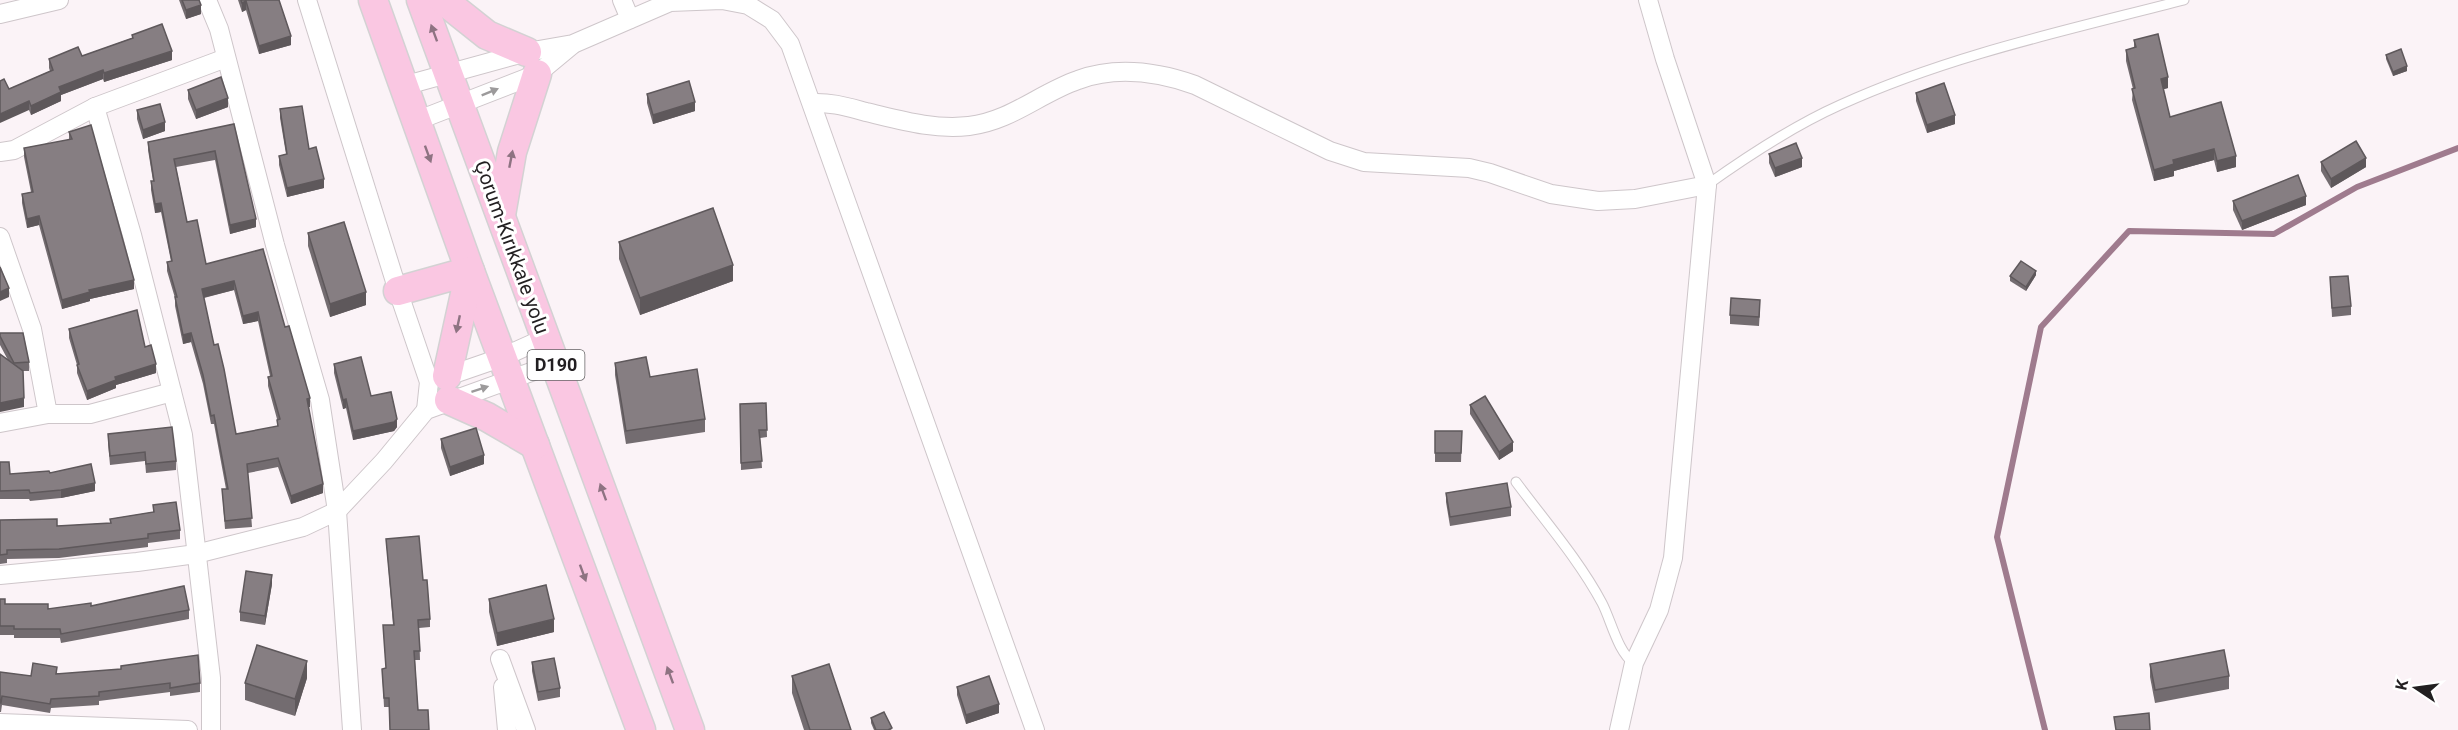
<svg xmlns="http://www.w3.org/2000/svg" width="2458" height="730" font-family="Roboto,sans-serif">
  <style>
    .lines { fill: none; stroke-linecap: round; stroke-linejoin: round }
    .stream { stroke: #9f7b8e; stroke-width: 6 }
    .service-casing { stroke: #cec6ca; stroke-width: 11 }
    .minor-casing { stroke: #cec6ca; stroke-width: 20 }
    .trunk-casing { stroke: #d3d2d3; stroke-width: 31 }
    .service { stroke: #fff; stroke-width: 9 }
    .minor { stroke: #fff; stroke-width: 18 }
    .trunk { stroke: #fac7e2; stroke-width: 28 }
    .wall { fill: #736c70; fill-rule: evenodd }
    .shaded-wall { fill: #5e585b }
    .building { fill: #867e82; stroke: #5e585b; stroke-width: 1.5; fill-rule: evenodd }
    .oneway { fill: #8e7382 }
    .oneway2 { fill: #9c9a9b }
    .labels { text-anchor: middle; stroke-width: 6; stroke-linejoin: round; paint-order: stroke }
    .shield { fill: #fff; stroke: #646264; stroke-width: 1.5 }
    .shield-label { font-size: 18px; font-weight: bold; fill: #221f21 }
    .street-label { font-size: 20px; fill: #221f21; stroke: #fff }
  </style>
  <rect width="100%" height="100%" fill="#fbf3f7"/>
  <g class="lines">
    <!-- stream -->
    <polyline class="stream" points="2045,730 1997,537 2041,327 2129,231 2274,234 2357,187 2458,148"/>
    <!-- service casing -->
    <g class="service-casing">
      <g id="service">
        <path d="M1707 185C1749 155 1793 126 1840 105 1950 55 2068 30 2184 0"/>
        <path d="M1516 482C1545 521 1579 560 1602 603 1611 620 1618 653 1634 663"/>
      </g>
    </g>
    <!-- minor casing -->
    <g class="minor-casing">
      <g id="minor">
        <polyline points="207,0 219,29 275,245 320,400 337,511 352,730"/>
        <polyline points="307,0 398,291 429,382 426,410"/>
        <polyline points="622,0 630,19"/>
        <polyline points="0,14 59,0"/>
        <polyline points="403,86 527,52 573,44 670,2 722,0 748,5 772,20 790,44 1035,730"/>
        <path d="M812 103C831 102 847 107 866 112 900 120 933 130 969 126 1011 121 1040 93 1078 80 1116 66 1158 72 1195 85L1330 151 1364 162 1469 168 1490 173 1551 194 1598 201 1635 199 1707 185"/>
        <polyline points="95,107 132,235 183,435 211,678 211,730"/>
        <polyline points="416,121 537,74 572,45"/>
        <polyline points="0,152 14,150 95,107 226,58"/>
        <polyline points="0,237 32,329 48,414"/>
        <polyline points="442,378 503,357 545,338"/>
        <polyline points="0,423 48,414 90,414 172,392"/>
        <polyline points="0,575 137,562 196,554 303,527 337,511 384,461 426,410 556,363"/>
        <polyline points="500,659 526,730"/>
        <polyline points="503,687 507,730"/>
        <polyline points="0,723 188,730"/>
        <polyline points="1619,730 1634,663 1659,610 1673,558 1707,185 1665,59 1648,0"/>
      </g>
    </g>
    <!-- trunk casing -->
    <g class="trunk-casing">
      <g id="trunk">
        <polyline points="373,0 470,271 641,730"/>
        <polyline points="421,0 690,730"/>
        <polyline points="443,0 487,35 527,52"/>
        <polyline points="501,215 512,152 537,74"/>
        <polyline points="398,291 470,271 447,376"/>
        <polyline points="449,400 487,417 535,445"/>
      </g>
    </g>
    <!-- service -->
    <use href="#service" class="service"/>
    <!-- minor -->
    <use href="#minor" class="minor"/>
    <!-- trunk -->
    <use href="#trunk" class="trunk"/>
  </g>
  <!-- wall -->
  <g class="wall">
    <polygon points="179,0 199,0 201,14 186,19"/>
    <polygon points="238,0 279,0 291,45 259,54 246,10 242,12"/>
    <polygon points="132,35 172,60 104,82 103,79 61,95 61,101 31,115 29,110 9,89 50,71 49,68 49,59 82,56 132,38"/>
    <polygon points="2134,40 2168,88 2163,89 2170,117 2236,167 2217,172 2214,160 2174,171 2174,176 2154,181 2132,100 2133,89 2126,61 2126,50 2134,48"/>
    <polygon points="2386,55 2407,71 2393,76 2386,59"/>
    <polygon points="188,90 228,107 196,119 188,99"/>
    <polygon points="1916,93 1955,124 1927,133 1916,101"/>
    <polygon points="647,94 695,111 653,124 647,103"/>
    <polygon points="280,109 309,149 324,188 287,197 279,165 279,156 286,154 280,118"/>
    <polygon points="137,110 165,131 143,139 137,119"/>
    <path d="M234 124 256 227 230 234 215 160 176 167 187 222 206 264 263 249 285 327 310 407H308L323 493 291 504 278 467 248 473 252 527 225 529 222 489H226L214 424H211L203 384 191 342 183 344 175 306V298L167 271V262L171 261 161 212 155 213 151 190V181H153L148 150V142ZM234 290 243 324 258 321 270 376 268 377V386L277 419V427L236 434 214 345 204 298Z"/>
    <polygon points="69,132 134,289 90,299 90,301 62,309 39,225 27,228 22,203 22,194 31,192 24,157 24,148 69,140"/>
    <polygon points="1769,154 1802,167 1775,177 1769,163"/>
    <polygon points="2321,162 2366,167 2331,188 2321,171"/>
    <polygon points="2233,201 2306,205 2242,230 2233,210"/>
    <polygon points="308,233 366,305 330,317 308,246"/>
    <polygon points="619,242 733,281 640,315 619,259"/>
    <polygon points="2036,275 2026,291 2010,281 2010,276"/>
    <polygon points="2330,277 2351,306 2351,315 2332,317"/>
    <polygon points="1760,309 1759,326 1730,324 1730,315"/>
    <polygon points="69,329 145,347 156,373 116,385 116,388 87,400 77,373 77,365 69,338"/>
    <polygon points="0,333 29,362 29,371 23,371 24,407 8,360 0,345"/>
    <polygon points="615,363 650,377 705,419 705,432 626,444 615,375"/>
    <polygon points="334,364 371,396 397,427 394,431 353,440 346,408 343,409 334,373"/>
    <polygon points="766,403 767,437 760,438 762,468 741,470 740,404"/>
    <polygon points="1470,405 1513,451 1499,460 1470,414"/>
    <polygon points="1435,431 1462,431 1461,462 1435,462"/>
    <polygon points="108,434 176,461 176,470 146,473 145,461 110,465 108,443"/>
    <polygon points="441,439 484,464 450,476 441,448"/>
    <polygon points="0,462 10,474 50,473 95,491 61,498 30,501 29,499 0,499"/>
    <polygon points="1446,493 1511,507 1511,516 1450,526 1446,502"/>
    <polygon points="153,505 180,530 180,539 148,543 148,547 59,558 7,559 7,563 0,564 0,520 57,526 110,523 110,519 153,512"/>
    <polygon points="386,539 423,580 430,619 430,627 419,628 420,660 415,660 418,710 429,730 389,707 384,707 382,669 386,668 383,625 393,625"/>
    <polygon points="272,584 265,625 240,621 240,612"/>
    <polygon points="0,599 5,604 48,609 91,606 189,610 189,619 61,643 60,638 14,638 14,635 0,635"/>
    <polygon points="489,599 554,632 497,646 489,612"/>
    <polygon points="532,662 560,688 560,697 538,701 532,671"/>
    <polygon points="2150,664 2229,676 2229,689 2155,703 2150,677"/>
    <polygon points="0,672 31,676 57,673 200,683 200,692 170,696 170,692 99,701 99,705 51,708 50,713 2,705 1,712 0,712"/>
    <polygon points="792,676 851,730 804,730 792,693"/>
    <polygon points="307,678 295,716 245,700 245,683"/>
    <polygon points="957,687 999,713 966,724 957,695"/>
    <polygon points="871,718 892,730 874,730 871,723"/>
  </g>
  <!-- shaded-wall -->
  <g class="shaded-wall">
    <polygon points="246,1 246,10 242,12 242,3"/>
    <polygon points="201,5 201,14 186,19 186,10"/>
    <polygon points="291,36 291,45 259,54 259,46"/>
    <polygon points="172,51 172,60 104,82 104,73"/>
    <polygon points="2407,66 2407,71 2393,76 2393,72"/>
    <polygon points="103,70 103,79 61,95 61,101 31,115 31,106 59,87"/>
    <polygon points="2168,77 2168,88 2161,90 2161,79"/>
    <polygon points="228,98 228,107 196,119 196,110"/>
    <polygon points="29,101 29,110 0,123 0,114"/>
    <polygon points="695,102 695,111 653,124 653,115"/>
    <polygon points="1955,115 1955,124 1927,133 1927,125"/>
    <polygon points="165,122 165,131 143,139 143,130"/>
    <polygon points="2214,149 2214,160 2174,171 2174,176 2154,181 2154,170 2173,160"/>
    <polygon points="2236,156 2236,167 2217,172 2217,161"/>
    <polygon points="1802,158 1802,167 1775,177 1775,168"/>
    <polygon points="2366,158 2366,167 2331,188 2331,179"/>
    <polygon points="324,179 324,188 287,197 287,188"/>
    <polygon points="2306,196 2306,205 2242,230 2242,221"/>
    <polygon points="161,203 161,212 155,213 155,204"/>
    <polygon points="39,216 39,225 27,228 27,219"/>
    <polygon points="256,219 256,227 230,234 230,225"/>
    <polygon points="733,265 733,281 640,315 640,298"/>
    <polygon points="2036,271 2036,275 2026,291 2026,287"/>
    <polygon points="134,280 134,289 90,299 90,301 62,309 62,300 89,290"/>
    <polygon points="234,281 234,290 202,298 202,289"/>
    <polygon points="9,288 9,297 0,301 0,292"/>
    <polygon points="366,292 366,305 330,317 330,304"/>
    <polygon points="258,312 258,321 243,324 243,316"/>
    <polygon points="191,333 191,342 183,344 183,335"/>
    <polygon points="156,364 156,373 116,385 116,388 87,400 87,391 115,377"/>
    <polygon points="24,398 24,407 0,412 0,403"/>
    <polygon points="310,398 310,407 307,407 307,399"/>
    <polygon points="346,399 346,408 343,409 343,400"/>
    <polygon points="397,419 397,427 394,431 353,440 353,431"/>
    <polygon points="1513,442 1513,451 1499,460 1499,452"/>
    <polygon points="484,455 484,464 450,476 450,467"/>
    <polygon points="95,483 95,491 61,498 61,490"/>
    <polygon points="323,484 323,493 291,504 291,496"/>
    <polygon points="272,575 272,584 265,625 265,616"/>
    <polygon points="554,619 554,632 497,646 497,633"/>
    <polygon points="307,661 307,678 295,716 295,699"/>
    <polygon points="999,704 999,713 966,724 966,715"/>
  </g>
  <!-- building -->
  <g class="building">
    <polygon points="182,0 199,0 201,5 186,10"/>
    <polygon points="241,0 279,0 291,36 259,46 246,1 242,3"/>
    <polygon points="162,24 172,51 104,73 103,70 59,87 61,92 31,106 29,101 0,114 0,81 4,79 9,89 53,70 49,59 78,47 82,56 133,38 132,35"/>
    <polygon points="2158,34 2168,77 2161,79 2170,117 2221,102 2236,156 2217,161 2214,149 2173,160 2174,164 2154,170 2132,89 2135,88 2126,50 2136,47 2134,40"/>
    <polygon points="2401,49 2407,66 2393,72 2386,55"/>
    <polygon points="221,77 228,98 196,110 188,90"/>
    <polygon points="689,81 695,102 653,115 647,94"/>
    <polygon points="1944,83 1955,115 1927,125 1916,93"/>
    <polygon points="160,104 165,122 143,130 137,110"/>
    <polygon points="302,106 309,149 316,147 324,179 287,188 279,156 287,154 280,109"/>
    <path d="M234 124 256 219 230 225 215 151 174 159 187 222 197 220 206 264 263 249 285 327 289 326 310 398 307 399 323 484 291 496 278 458 247 464 252 518 225 521 222 489H228L214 415 211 416 203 375 191 333 183 335 175 297H177L167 262 172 261 161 203 155 204 151 181H154L148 142ZM234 281 243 316 258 312 272 376 268 377 280 419 277 420 278 426 236 434 224 369 218 344 214 345 202 289Z"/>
    <polygon points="91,125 134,280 89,290 90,292 62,300 39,216 27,219 22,194 33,192 24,148 72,139 69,132"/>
    <polygon points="2356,141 2366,158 2331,179 2321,162"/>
    <polygon points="1796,143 1802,158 1775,168 1769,154"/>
    <polygon points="2298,175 2306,196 2242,221 2233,201"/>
    <polygon points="713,208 733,265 640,298 619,242"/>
    <polygon points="344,222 366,292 330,304 308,233"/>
    <polygon points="2021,261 2036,271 2026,287 2010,276"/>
    <polygon points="0,267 9,288 0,292"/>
    <polygon points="2348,276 2351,306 2332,308 2330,277"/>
    <polygon points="1731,298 1760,300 1759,317 1730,315"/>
    <polygon points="137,310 145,347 151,345 156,364 115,377 116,380 87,391 77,365 79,364 69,329"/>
    <polygon points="0,333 23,333 29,362 14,363 0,336"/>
    <polygon points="0,354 23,371 24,398 0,403"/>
    <polygon points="361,357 371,396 391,392 397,419 394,422 353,431 346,399 343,400 334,364"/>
    <polygon points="646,357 650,377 697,369 705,419 626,431 615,363"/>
    <polygon points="1485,396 1513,442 1499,452 1470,405"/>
    <polygon points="766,403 767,430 759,430 762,461 741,463 740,404"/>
    <polygon points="172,427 176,461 146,464 145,452 110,456 108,434"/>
    <polygon points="476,428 484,455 450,467 441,439"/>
    <polygon points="1435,431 1462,431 1461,453 1435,453"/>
    <polygon points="0,462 9,462 10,474 49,471 50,473 91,464 95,483 61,490 30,493 29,490 0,491"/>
    <polygon points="1507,483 1511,507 1450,517 1446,493"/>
    <polygon points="176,502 180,530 148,534 148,538 59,549 7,550 7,554 0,555 0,520 57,519 57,526 111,523 110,519 154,512 153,505"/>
    <polygon points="419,536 423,580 427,580 430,619 418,620 420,651 414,651 418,710 428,710 429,730 390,730 389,698 384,698 382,669 386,668 383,625 394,625 386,539"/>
    <polygon points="246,571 272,575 265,616 240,612"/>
    <polygon points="546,585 554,619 497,633 489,599"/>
    <polygon points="184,586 189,610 61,634 60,629 14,629 14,626 0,626 0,599 5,599 5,604 48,604 48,609 91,603 91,606"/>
    <polygon points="257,645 307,661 295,699 245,683"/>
    <polygon points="2224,650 2229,676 2155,690 2150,664"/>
    <polygon points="198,655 200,683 170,688 170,683 99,692 99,696 51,699 50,704 2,696 1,703 0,703 0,672 31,676 33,663 57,667 56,674 121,669 121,666"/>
    <polygon points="554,658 560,688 538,692 532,662"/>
    <polygon points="829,664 851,730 810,730 792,676"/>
    <polygon points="989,676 999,704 966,715 957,687"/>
    <polygon points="884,712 892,728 888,730 876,730 871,718"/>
    <polygon points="2149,713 2150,730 2116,730 2114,717"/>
  </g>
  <!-- one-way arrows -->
  <defs><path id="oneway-solid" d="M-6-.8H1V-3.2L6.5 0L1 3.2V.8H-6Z" transform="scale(1.5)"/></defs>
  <g class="oneway">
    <use href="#oneway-solid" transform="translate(434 33) rotate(-110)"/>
    <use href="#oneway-solid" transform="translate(428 154) rotate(70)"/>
    <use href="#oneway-solid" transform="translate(511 159) rotate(-79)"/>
    <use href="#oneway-solid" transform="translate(458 324) rotate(102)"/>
    <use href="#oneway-solid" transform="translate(603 492) rotate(-110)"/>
    <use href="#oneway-solid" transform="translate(583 573) rotate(70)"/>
    <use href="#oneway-solid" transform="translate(670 675) rotate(-110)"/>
  </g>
  <g class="oneway2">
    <use href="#oneway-solid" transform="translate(490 92) rotate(-22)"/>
    <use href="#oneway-solid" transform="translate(480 389) rotate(-18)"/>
  </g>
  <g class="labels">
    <!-- shield labels -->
    <rect class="shield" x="527.5" y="350" width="57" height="30" rx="4.5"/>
    <g class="shield-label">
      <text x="556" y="371">D190</text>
    </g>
    <!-- street labels -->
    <g class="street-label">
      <text transform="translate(512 247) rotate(70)" y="7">Çorum-Kırıkkale yolu</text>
    </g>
  </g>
  <!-- north arrow -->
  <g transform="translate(2416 688) rotate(283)" stroke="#ffffff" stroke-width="4.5" paint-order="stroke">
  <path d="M0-4.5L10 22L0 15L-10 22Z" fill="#221f21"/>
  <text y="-9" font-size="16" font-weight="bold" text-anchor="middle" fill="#221f21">K</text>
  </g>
</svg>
